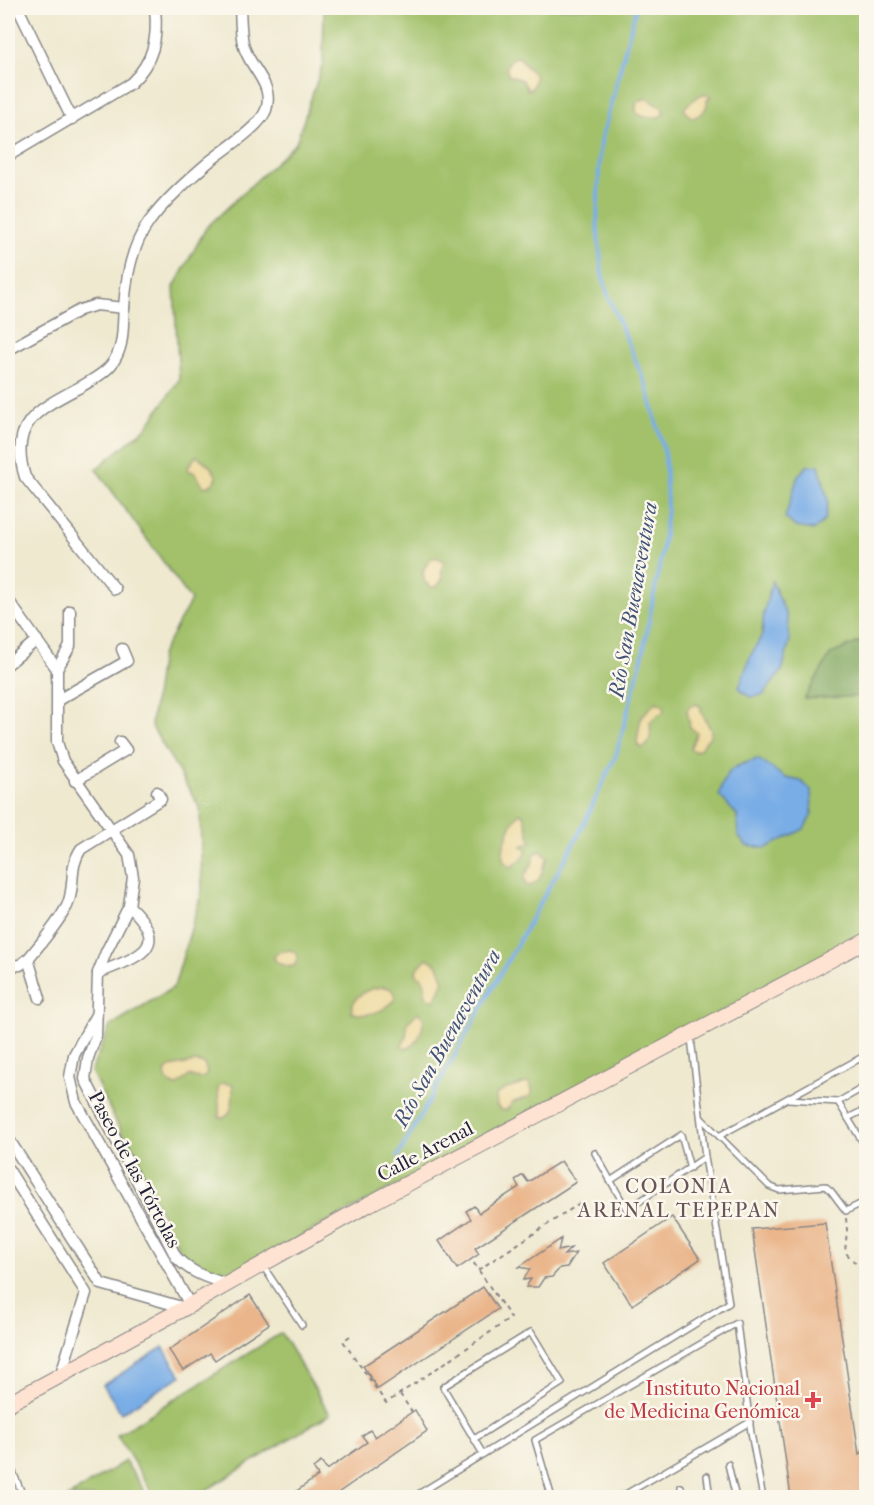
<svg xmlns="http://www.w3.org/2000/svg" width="874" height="1505" font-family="'IM FELL French Canon',serif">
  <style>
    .green { fill: #a2c16a; stroke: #627252; stroke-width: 1.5 }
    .forest { fill: #81a75e; stroke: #52644c; stroke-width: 1.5 }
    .sand { fill: #eeda9e; stroke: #887e6c; stroke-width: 1.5 }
    .water { fill: #79ade6; stroke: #4e6890; stroke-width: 1.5 }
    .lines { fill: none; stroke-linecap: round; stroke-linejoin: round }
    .stream { stroke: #79ade6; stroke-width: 4 }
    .building { fill: #eab58a }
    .lane-casing { stroke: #888686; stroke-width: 8 }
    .street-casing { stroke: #888686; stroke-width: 13 }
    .secondary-casing { stroke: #888686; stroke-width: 17 }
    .path { stroke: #888686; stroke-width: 2; stroke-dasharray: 4.5 4.5; stroke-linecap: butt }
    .lane { stroke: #fff; stroke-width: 5 }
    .street { stroke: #fff; stroke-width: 10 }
    .secondary { stroke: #fee3d2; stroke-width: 15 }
    .health-dot { fill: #e0444e; stroke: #fbf7ec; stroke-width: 2 }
    .labels { text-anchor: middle; stroke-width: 5; stroke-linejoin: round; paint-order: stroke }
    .street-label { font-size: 20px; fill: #22223b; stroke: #fbf7ec }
    .health-label { font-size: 20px; fill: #be3a42; stroke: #fbf7ec; text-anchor: end }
    .water-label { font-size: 21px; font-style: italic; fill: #405377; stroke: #fbf7ec }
    .neighbourhood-label { font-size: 21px; letter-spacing: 1.5px; fill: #685557; stroke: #fbf7ec }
  </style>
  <rect width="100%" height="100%" fill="#fbf7ec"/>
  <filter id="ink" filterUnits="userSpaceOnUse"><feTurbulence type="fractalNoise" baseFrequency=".0167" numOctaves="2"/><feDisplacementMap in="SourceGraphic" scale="12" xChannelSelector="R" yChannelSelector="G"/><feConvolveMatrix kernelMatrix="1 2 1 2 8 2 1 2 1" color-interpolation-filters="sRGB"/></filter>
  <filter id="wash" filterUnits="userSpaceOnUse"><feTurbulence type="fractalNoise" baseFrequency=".008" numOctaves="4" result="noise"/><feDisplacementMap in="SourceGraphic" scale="24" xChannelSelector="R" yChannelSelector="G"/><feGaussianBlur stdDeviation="1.35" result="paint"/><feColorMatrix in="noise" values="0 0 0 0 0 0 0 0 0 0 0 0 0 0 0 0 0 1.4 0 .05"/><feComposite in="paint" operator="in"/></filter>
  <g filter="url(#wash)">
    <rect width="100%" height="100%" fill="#efe9d0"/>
    <!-- green -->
    <g class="green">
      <polygon points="324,8 866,8 866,934 225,1277 187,1265 91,1071 110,1026 174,987 202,891 200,808 151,725 161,655 191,600 96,469 146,428 179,380 174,287 206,228 296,143 323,63"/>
      <polygon points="281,1333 330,1414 195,1497 155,1497 117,1435"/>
      <polygon points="125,1461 148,1497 68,1497"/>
    </g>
    <!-- forest -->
    <polygon class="forest" points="866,639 866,696 804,699 831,654"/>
    <!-- sand -->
    <g class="sand">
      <path d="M515 57 521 58C525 73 541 68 532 88L528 90 522 80 509 76 506 68 510 60Z"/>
      <path d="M702 94 711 96 707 100C708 110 702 113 694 118L688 115 684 109 688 104Z"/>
      <polygon points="648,98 653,103 662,107 664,113 659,117 644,117 636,113 636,104 641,100"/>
      <path d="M196 456C205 460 214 469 217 478L211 485 204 487 195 473 187 469Z"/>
      <polygon points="436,557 442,560 444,563 441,573 443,578 437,587 431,587 424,581 423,570 430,559"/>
      <path d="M656 702 664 706V711L650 722C651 732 652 742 643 748L638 746 637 742 641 717Z"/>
      <polygon points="696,704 701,707 701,712 711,730 710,736 699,750 695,751 690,749 697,733 690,727 687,710 691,706"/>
      <path d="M520 813 524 815 531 842 522 846 526 849V854L521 860 511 867 504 862C499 851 511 821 520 813Z"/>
      <path d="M541 851 548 858C541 868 543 885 527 886 520 874 528 874 532 864 533 861 533 857 534 854Z"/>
      <path d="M290 950 296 953 297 957 296 964 291 967C283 964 276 966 274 957 278 950 283 952 290 950Z"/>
      <path d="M427 958 438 965 444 981 435 1001 426 997C424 987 428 980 417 975L416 970Z"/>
      <path d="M386 987C393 989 394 992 395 999 385 1012 366 1018 351 1012 352 994 370 987 386 987Z"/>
      <path d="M418 1012 424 1019C422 1031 417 1052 401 1047L406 1038 407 1023Z"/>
      <path d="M196 1062 204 1064 207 1072 205 1077 200 1078 189 1076 177 1086C170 1084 165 1081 165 1073L170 1067Z"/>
      <path d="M223 1083 233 1085C232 1097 235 1111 224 1118L219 1117C220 1106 218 1097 218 1087Z"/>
      <path d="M525 1083H529C539 1100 523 1097 514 1102 511 1104 509 1108 506 1110H501L497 1106 496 1095C504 1087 515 1088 525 1083Z"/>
    </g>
    <!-- water -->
    <g class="water">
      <polygon points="819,465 828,501 825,520 814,530 796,527 785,518 798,476 807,466"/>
      <polygon points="772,581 787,617 790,640 782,671 763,695 750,697 739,688 750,657 762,635 764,612"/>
      <path d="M758 759 786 778 801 781 811 790 812 814 804 829 766 848 747 846 738 836 737 815 719 795C726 768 732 767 758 759Z"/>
      <polygon points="163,1347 181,1376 121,1413 103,1385"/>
    </g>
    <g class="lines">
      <!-- stream -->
      <polyline class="stream" points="398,1156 578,836 616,755 642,658 662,551 667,509 665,455 647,387 609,298 602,274 597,223 600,146 636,8"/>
    </g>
    <g id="blocks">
      <!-- building -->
      <g class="building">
        <polygon points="561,1161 576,1182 475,1248 479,1254 457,1269 439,1241 471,1219 466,1211 474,1206 479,1213 519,1187 515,1180 523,1175 528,1182"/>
        <polygon points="672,1217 700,1259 632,1305 604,1263"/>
        <polygon points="825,1223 859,1454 867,1449 867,1497 791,1497 752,1229"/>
        <polygon points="561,1239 558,1251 571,1248 564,1255 576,1253 567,1267 560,1268 552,1277 544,1278 538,1287 526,1287 531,1279 523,1280 530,1269 519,1267"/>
        <polygon points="483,1287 498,1309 378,1389 363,1366"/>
        <polygon points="250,1295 269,1324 215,1360 210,1353 183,1371 169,1350"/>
        <polygon points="415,1410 427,1431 332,1497 288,1497 318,1476 313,1468 321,1462 327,1470 367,1442 362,1436 370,1430 375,1437"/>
      </g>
    </g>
  </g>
  <g filter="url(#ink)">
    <use href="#blocks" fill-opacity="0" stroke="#888686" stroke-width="1.5"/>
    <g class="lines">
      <!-- lane casing -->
      <g class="lane-casing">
        <g id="lane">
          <polyline points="788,1099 838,1102 865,1146"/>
          <polyline points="838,1102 866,1086"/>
          <polyline points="701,1118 769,1186 779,1190 825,1186 831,1191 846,1211 866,1201"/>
          <polyline points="848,1118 866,1109"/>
          <polyline points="719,1136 866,1055"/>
          <polyline points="595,1153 627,1210 705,1157"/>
          <polyline points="610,1181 681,1135 690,1168"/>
          <polyline points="263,1266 302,1325"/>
          <polyline points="474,1439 443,1387 531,1332 562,1383 474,1439 483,1454"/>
          <polyline points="8,1460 24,1498"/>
          <polyline points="728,1464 736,1498"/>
          <polyline points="707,1476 710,1498"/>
          <polyline points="681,1487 683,1498"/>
          <polyline points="412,1498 729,1303 705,1157 691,1038"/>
          <polyline points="552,1498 535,1440 737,1323 751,1433 763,1498"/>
          <polyline points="619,1498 750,1422"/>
        </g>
      </g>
      <!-- street casing -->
      <g class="street-casing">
        <g id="street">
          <polyline points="18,8 72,119"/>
          <path d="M8 156 131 83C154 61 158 38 155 8"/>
          <polyline points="8,350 80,310 96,305 124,308"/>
          <path d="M115 589 25 477C8 422 39 409 82 386 92 380 104 374 111 365 125 347 122 329 124 308 126 279 131 247 149 222 165 200 189 179 210 161 225 149 260 127 266 110 274 86 254 72 246 52 240 40 241 21 240 8"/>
          <path d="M8 600 57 669V742L63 761 129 855 133 877 129 906 106 952 98 973 96 1036 88 1058 85 1079 176 1257C191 1273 207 1278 227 1284"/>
          <polyline points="8,664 37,640"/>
          <polyline points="57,669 70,646 70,611"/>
          <polyline points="58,700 127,661 122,649"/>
          <polyline points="75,781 126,750 120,742"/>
          <polyline points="28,959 40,998"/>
          <path d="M8 966 20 965 28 959C41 943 57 925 67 906 76 887 68 868 81 849L161 799 157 792"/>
          <path d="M98 973C137 957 174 948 129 906"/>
          <polyline points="96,1015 74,1055 70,1077 76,1102 190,1305"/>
          <polyline points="8,1138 101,1284 185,1308"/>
          <polyline points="8,1169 86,1293 60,1377"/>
        </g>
      </g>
      <!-- secondary casing -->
      <g class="secondary-casing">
        <polyline id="secondary" points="8,1404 190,1305 369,1204 866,941"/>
      </g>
      <!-- path -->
      <g class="path">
        <polyline points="846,1218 847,1230 845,1252 866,1274"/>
        <polyline points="478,1270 582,1202"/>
        <polyline points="350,1336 343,1341 386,1403 511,1318 471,1259"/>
        <polyline points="400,1394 412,1412"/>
      </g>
      <!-- lane -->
      <use href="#lane" class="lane"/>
      <!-- street -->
      <use href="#street" class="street"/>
      <!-- secondary -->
      <use href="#secondary" class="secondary"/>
    </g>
  </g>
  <!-- markers -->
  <path class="health-dot" d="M810 1391h6v6h6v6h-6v6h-6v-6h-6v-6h6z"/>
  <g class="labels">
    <!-- street labels -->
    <g class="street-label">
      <text transform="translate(425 1151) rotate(-28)" y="7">Calle Arenal</text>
      <text transform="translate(135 1169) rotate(62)" y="7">Paseo de las Tórtolas</text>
    </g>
    <!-- health labels -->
    <g class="health-label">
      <text x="800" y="1395">Instituto Nacional<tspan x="800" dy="23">de Medicina Genómica</tspan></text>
    </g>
    <!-- water labels -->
    <g class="water-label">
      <text transform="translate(633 600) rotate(-80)" y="7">Río San Buenaventura</text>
      <text transform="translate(447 1038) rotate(-61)" y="7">Río San Buenaventura</text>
    </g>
    <!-- neighbourhood labels -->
    <g class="neighbourhood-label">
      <text x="679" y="1193">COLONIA<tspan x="679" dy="24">ARENAL TEPEPAN</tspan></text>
    </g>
  </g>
  <!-- margin -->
  <rect width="874" height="1505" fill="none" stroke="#fbf7ec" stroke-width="30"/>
</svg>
